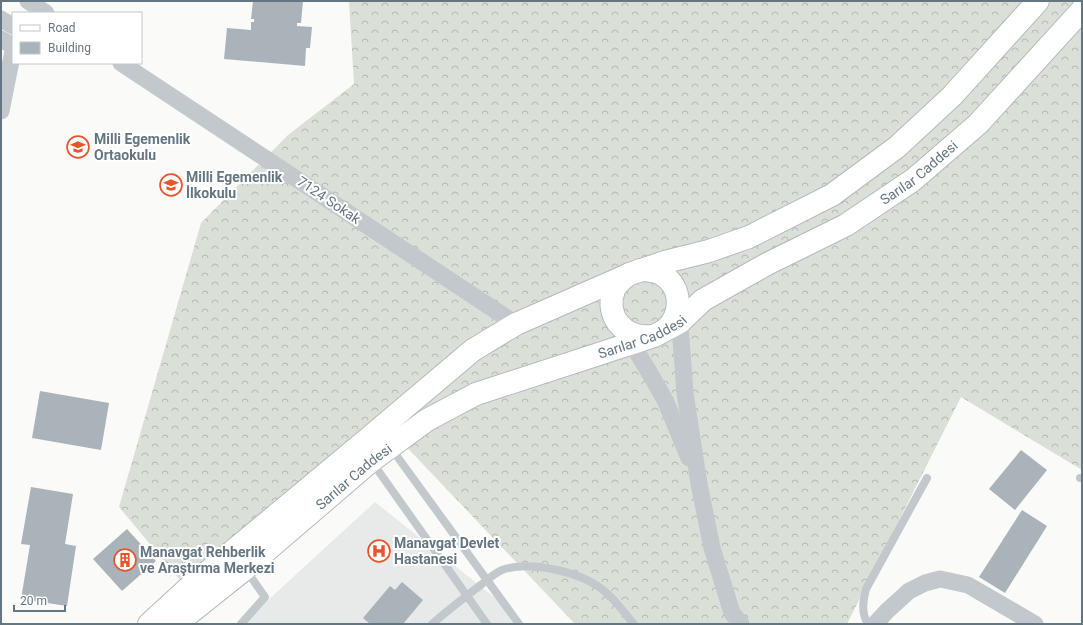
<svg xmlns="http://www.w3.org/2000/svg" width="1083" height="625" font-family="Roboto,sans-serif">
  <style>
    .built { fill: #e8e9e9 }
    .forest { fill: url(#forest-crowns) }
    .building { fill: #aab3b9 }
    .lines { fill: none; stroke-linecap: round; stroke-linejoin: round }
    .secondary-casing { stroke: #b3babf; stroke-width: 24 }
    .lane { stroke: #c3c8cc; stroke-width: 8 }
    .street { stroke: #c3c8cc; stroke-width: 17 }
    .secondary { stroke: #fff; stroke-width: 22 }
    .labels { text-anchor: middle; stroke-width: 4; stroke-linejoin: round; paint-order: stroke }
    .poi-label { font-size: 14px; font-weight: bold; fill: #657683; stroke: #fff; text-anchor: start }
    .street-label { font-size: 14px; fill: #657683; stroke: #fff }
  </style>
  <defs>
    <pattern id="forest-crowns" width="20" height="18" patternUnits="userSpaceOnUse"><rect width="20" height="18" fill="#dadfd7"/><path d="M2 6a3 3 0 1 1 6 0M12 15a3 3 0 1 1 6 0" fill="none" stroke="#b4b9b4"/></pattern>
  </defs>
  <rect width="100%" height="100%" fill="#fafaf8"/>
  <!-- built -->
  <polygon class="built" points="375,502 499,601 513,624 242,624"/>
  <!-- forest -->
  <polygon class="forest" points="349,1 1082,1 1082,470 961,397 847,624 575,624 378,417 180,580 119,507 201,223 288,135 354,84"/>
  <!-- building -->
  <g class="building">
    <polygon points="253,1 303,1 301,23 297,23 297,26 312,27 310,48 306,48 305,66 224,59 227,28 251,30 251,22 254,22 254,19 251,19"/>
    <polygon points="40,391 109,403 101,450 32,438"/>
    <polygon points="1021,450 1047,470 1015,510 989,489"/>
    <polygon points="31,487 73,494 65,544 76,546 67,606 21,599 30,545 21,544"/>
    <polygon points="1022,510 1047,526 1005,593 979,577"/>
    <polygon points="127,529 156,561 122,591 93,559"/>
    <polygon points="402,582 423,600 403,624 370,624 363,618 390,586 395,590"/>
  </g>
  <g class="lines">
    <!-- secondary casing -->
    <g class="secondary-casing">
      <g id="secondary">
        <path d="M640 270C648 270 655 271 661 274 683 286 682 315 666 329"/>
        <path d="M629 274C623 279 617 283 614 290 604 317 625 339 652 336"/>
        <polyline points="149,624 186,590 364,442 473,350 516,324 630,274 665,262 709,251 749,237 832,195 897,147 952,96 1038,1"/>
        <path id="s1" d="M176 624 245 569 371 461 427 420 476 394 654 336 680 322 703 300 767 264 846 225 913 180 978 124 1082 10"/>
      </g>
    </g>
    <!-- lane -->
    <g class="lane">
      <polyline points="391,448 519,624"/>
      <polyline points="372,462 487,624"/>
      <polyline points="1080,478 1082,478"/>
      <polyline points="241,624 265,597 246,570"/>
      <path d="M432 624C448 610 465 597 482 584 488 579 495 573 502 570 530 560 581 572 603 590 615 599 624 613 634 624"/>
      <path d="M868 624C861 613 863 601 866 589L927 478"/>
    </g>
    <!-- street -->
    <g class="street">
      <polyline points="28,1 46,13"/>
      <polyline points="1,19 13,26"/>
      <polyline points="1,39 13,46"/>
      <polyline points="121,63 516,324"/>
      <polyline points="1,111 13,51"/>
      <polyline points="679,312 685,393 699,484 712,548 732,613 741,624"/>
      <polyline points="626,334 649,372 665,400 689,458"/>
      <polyline points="875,624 887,611 909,591 925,583 940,579 968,585 1035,624"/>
    </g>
    <!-- secondary -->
    <use href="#secondary" class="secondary"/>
  </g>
  <!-- icons -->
  <defs>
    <g id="school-ring" transform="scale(1.15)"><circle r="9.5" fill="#fff" stroke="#e4572e" stroke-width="1.5"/><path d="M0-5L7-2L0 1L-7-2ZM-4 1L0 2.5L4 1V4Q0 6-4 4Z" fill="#e4572e"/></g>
    <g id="hospital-ring" transform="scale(1.15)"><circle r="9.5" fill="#fff" stroke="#e4572e" stroke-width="1.5"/><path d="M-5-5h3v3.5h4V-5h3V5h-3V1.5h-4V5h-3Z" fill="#e4572e"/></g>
    <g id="building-ring" transform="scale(1.15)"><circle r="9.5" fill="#fff" stroke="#e4572e" stroke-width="1.5"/><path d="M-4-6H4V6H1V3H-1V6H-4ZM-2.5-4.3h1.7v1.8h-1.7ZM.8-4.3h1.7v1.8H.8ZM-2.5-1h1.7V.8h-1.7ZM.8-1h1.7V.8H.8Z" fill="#e4572e"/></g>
  </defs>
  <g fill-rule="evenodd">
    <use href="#school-ring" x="78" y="147"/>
    <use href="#school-ring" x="171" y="185"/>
    <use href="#hospital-ring" x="379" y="551"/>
    <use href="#building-ring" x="125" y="560"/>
  </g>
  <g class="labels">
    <!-- poi labels -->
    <g class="poi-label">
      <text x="94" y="144">Milli Egemenlik<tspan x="94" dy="16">Ortaokulu</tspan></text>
      <text x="186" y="182">Milli Egemenlik<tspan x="186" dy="16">İlkokulu</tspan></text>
      <text x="394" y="548">Manavgat Devlet<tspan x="394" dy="16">Hastanesi</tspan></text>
      <text x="140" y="557">Manavgat Rehberlik<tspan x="140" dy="16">ve Araştırma Merkezi</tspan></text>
    </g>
    <!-- street labels -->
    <g class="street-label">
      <text dy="5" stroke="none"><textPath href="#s1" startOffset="879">Sarılar Caddesi</textPath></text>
      <text transform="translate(329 200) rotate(34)" y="5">7124 Sokak</text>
      <text dy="5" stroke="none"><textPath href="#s1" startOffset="555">Sarılar Caddesi</textPath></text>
      <text dy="5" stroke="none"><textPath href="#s1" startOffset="231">Sarılar Caddesi</textPath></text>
    </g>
  </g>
  <!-- border -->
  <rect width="1083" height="625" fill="none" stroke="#657683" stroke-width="4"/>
  <!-- legend -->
  <rect x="12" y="12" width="130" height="52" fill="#ffffff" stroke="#c1c8cd"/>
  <rect x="20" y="25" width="20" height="6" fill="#ffffff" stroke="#c1c8cd"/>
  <text x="48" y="32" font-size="12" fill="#657683">Road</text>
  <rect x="20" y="42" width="20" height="12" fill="#aab3b9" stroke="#c1c8cd"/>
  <text x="48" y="52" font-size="12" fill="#657683">Building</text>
  <!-- scale -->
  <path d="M14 605v6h51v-6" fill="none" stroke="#657683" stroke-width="2"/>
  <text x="20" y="605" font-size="12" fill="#657683" stroke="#ffffff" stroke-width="3" paint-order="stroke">20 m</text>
</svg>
